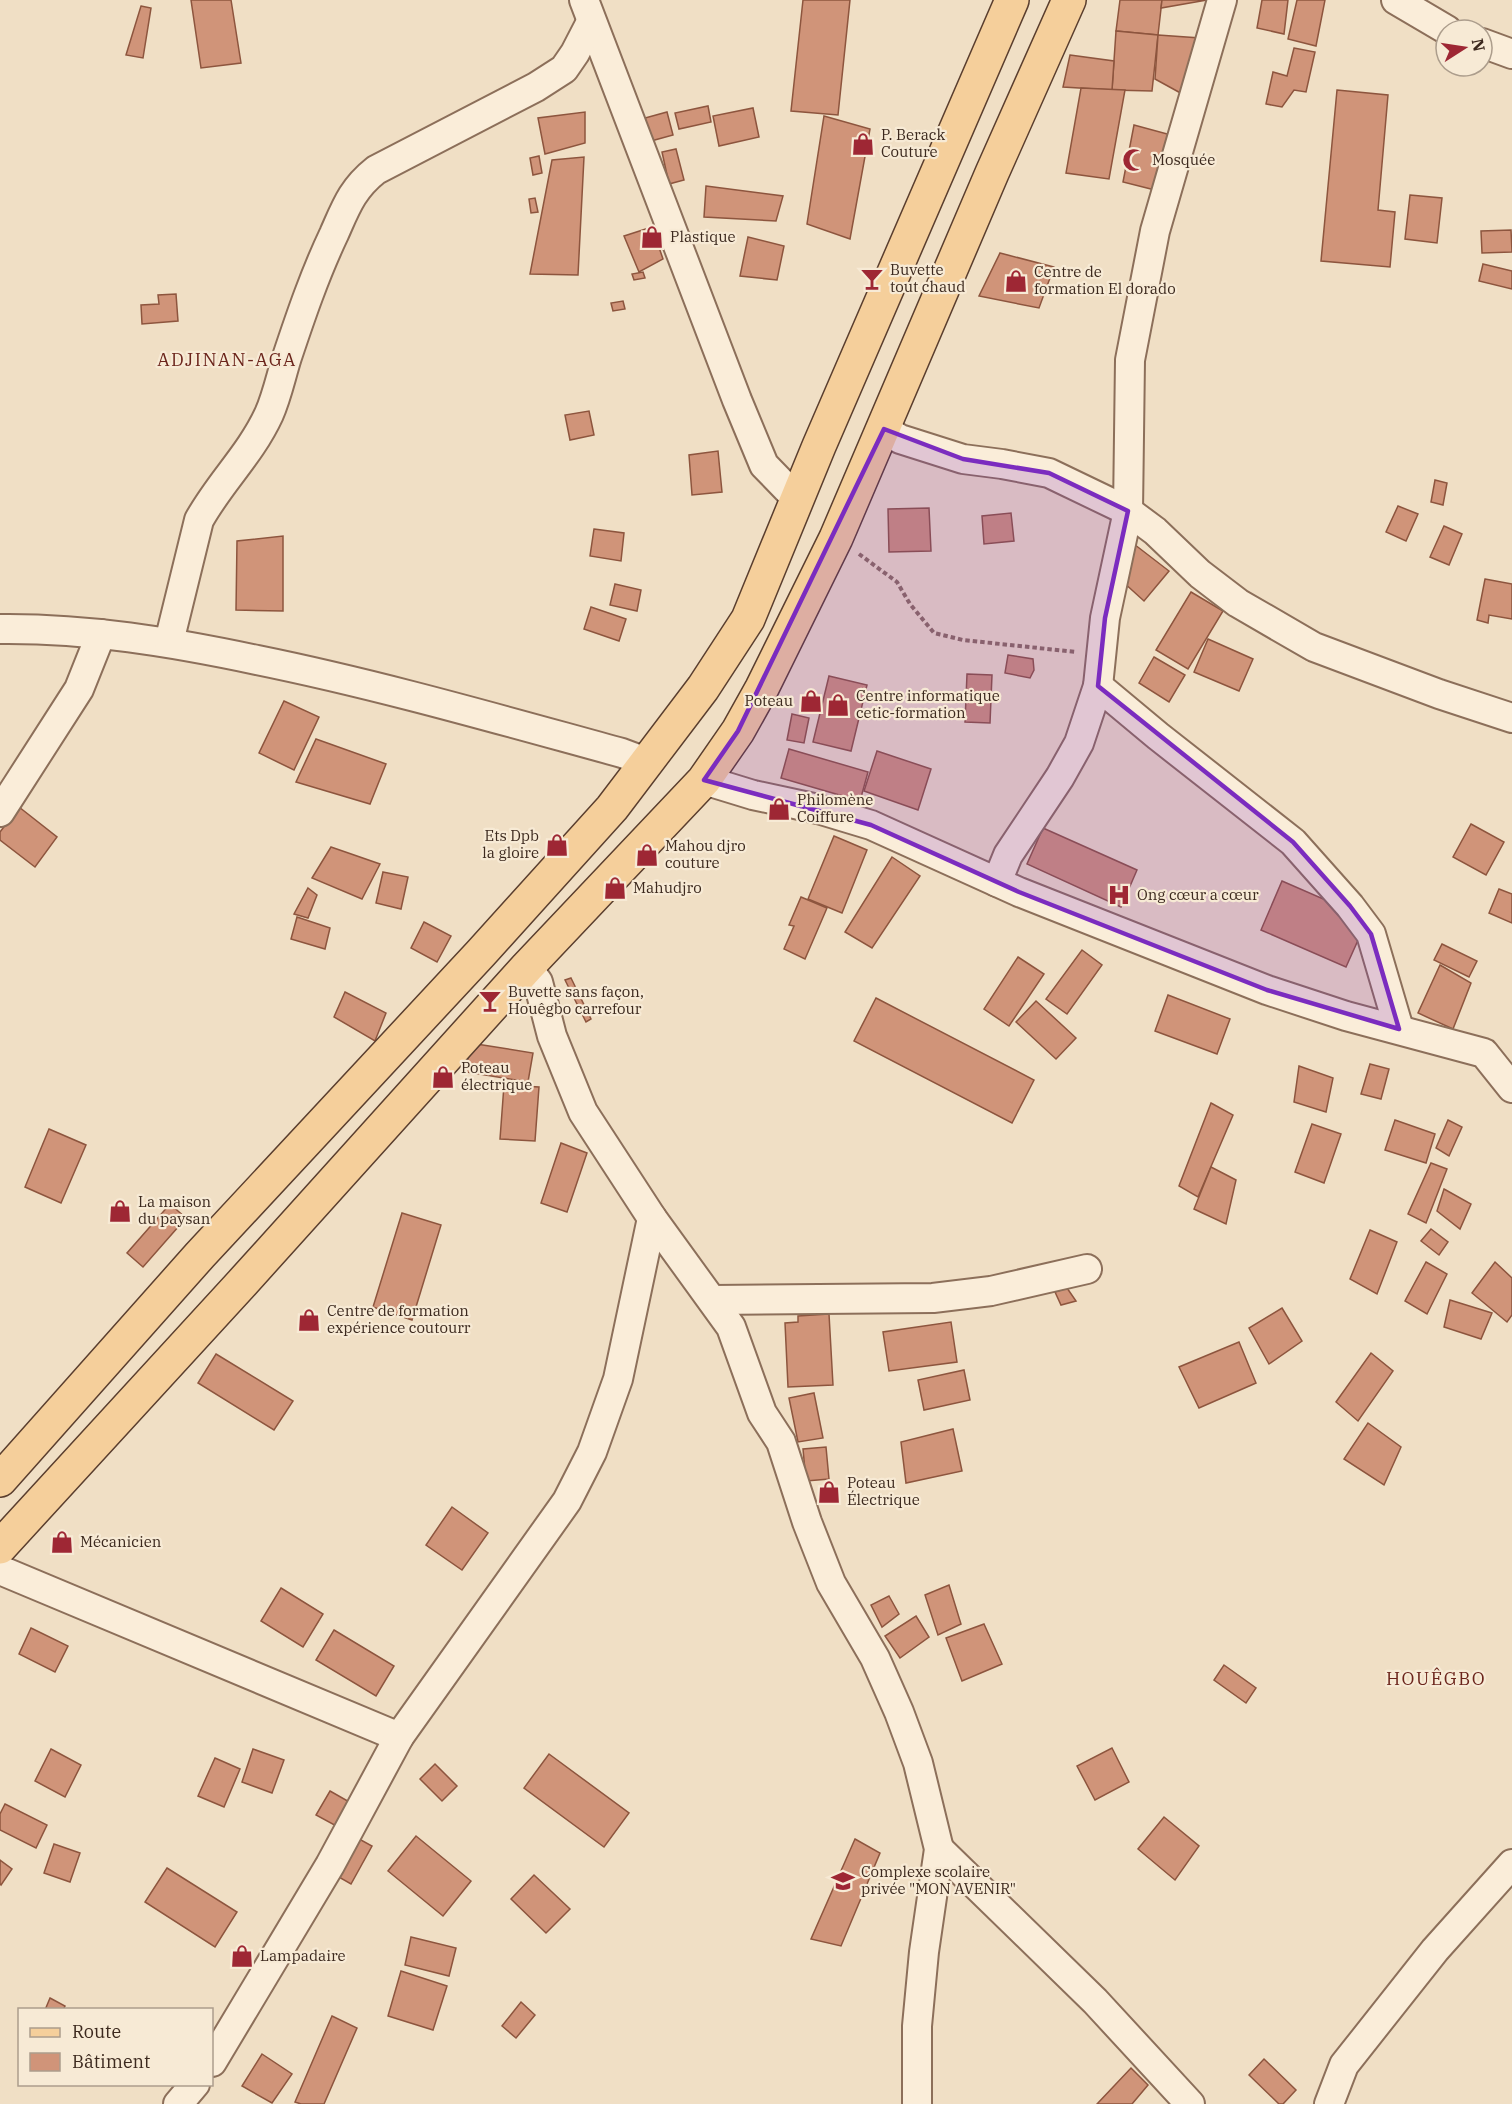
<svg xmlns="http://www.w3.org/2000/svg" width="1512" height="2104" font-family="'IBM Plex Serif',serif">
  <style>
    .building { fill: #d09479; stroke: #8d553e; stroke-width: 1.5 }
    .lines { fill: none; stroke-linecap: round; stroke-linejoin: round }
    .minor-casing { stroke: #8c6f5a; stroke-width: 32 }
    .primary-casing { stroke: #5a3e2e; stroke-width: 36 }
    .path { stroke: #8c6f5a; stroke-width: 4; stroke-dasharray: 4.5 3; stroke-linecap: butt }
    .minor { stroke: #faedd9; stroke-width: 28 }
    .primary { stroke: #f5cf9b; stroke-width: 33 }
    .marked { fill: #7b2cbf; fill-opacity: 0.2; stroke: #7b2cbf; stroke-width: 4.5; stroke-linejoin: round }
    .labels { text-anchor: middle; stroke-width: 4.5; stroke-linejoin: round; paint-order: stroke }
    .poi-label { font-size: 15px; fill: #3c291e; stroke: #f7ead5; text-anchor: start }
    .quarter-label { font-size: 18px; letter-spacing: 1.5px; fill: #6b241b; stroke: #f7ead5 }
  </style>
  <rect width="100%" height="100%" fill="#f0dfc5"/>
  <!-- building -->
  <g class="building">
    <polygon points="191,0 231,0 241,63 201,68"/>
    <polygon points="803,0 850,0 838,115 791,111"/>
    <polygon points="1120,0 1162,0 1158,35 1116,31"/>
    <polygon points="1162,0 1207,0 1161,8"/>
    <polygon points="1262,0 1288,0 1284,34 1257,28"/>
    <polygon points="1297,0 1325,0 1316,46 1288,39"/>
    <polygon points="141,6 151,8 143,58 126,55"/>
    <polygon points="1116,31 1158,35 1152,91 1112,90"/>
    <polygon points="1158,35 1200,38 1186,96 1155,79"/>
    <polygon points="1294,48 1315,52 1306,92 1294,90 1282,107 1266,104 1273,72 1287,76"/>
    <polygon points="1070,55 1114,61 1112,90 1063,87"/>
    <polygon points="1081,88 1125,90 1109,179 1066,173"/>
    <polygon points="1337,90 1388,95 1378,210 1395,212 1390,267 1321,261"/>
    <polygon points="708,106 711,122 679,129 675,113"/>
    <polygon points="753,108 759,137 719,146 713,116"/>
    <polygon points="585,112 585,143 545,154 538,118"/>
    <polygon points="667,112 673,135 651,141 645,118"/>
    <polygon points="824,116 870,129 850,239 807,224"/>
    <polygon points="1134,125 1171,135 1159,191 1123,182"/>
    <polygon points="676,149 684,180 669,184 662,152"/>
    <polygon points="539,156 542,173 533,175 530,158"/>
    <polygon points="584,157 578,275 530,274 552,160"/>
    <polygon points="706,186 783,196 776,221 704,217"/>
    <polygon points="1410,195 1442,198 1437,243 1405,239"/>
    <polygon points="535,198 538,212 531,213 529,199"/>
    <polygon points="652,227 663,259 639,272 624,236"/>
    <polygon points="1511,230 1512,252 1482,253 1481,231"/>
    <polygon points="748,237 784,246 777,280 740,276"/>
    <polygon points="1000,253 1054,267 1039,308 979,296"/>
    <polygon points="1483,264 1512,271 1512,289 1479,281"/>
    <polygon points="643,272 645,278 634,280 632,274"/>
    <polygon points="176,294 178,321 142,324 141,305 159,304 158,295"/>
    <polygon points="623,301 625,309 613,311 611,303"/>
    <polygon points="589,411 594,435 570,440 565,415"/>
    <polygon points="718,451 722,492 692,495 689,455"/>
    <polygon points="1435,480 1447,483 1443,505 1431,502"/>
    <polygon points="1398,506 1418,514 1406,541 1386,532"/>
    <polygon points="929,508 931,551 889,552 888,509"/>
    <polygon points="1011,513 1014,541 984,544 982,516"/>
    <polygon points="1444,526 1462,534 1449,565 1430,557"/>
    <polygon points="594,529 624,533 621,561 590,556"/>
    <polygon points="283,536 283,611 236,610 237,541"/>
    <polygon points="1130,541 1169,571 1144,601 1122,581"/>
    <polygon points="1485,579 1512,584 1512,619 1489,615 1488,623 1477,620"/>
    <polygon points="615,584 641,590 637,611 610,605"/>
    <polygon points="1191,592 1223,611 1188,669 1156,650"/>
    <polygon points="591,607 626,619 619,641 584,629"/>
    <polygon points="1208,639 1253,659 1239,691 1194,672"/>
    <polygon points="1008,655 1033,659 1034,670 1030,678 1005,673"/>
    <polygon points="1154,657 1185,675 1169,702 1139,683"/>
    <polygon points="967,674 992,675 990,723 965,722"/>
    <polygon points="829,676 867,685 851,751 813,742"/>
    <polygon points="284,701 319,717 294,770 259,753"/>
    <polygon points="792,714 809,718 804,743 787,740"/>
    <polygon points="316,739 386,764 370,804 296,782"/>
    <polygon points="789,749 868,772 860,801 781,778"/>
    <polygon points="877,751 931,769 918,810 864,791"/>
    <polygon points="19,807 57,837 35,867 0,840 0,832"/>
    <polygon points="1471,824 1504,842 1486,875 1453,857"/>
    <polygon points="1043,828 1137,870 1121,907 1027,864"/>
    <polygon points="834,836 867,850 842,913 808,899"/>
    <polygon points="331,847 380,864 362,899 312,878"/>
    <polygon points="892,857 920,876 872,948 845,932"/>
    <polygon points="383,872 408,877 401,909 376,903"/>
    <polygon points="1282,881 1351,911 1363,929 1346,967 1261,930"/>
    <polygon points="308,888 317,895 308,918 294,914"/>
    <polygon points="1499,889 1512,894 1512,923 1489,913"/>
    <polygon points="801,897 827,908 805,959 784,949 794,926 789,925"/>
    <polygon points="297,917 330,928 325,949 291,939"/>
    <polygon points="424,922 451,936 437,962 411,948"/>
    <polygon points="1442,944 1477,961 1469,977 1434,960"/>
    <polygon points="1082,950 1102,965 1067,1014 1046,999"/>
    <polygon points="1018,957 1044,974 1009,1026 984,1009"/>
    <polygon points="1440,965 1471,983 1453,1029 1418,1013"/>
    <polygon points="571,978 591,1019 586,1022 565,980"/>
    <polygon points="345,992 386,1013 375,1041 334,1017"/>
    <polygon points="1168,995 1230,1019 1217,1054 1155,1031"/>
    <polygon points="876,998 1034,1080 1012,1123 854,1041"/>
    <polygon points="1036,1001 1076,1038 1056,1059 1016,1022"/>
    <polygon points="470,1043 533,1053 528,1082 466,1072"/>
    <polygon points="1370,1064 1389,1069 1381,1099 1361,1094"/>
    <polygon points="1299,1066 1333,1078 1326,1112 1294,1102"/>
    <polygon points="504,1085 539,1087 535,1141 500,1139"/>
    <polygon points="1211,1103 1233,1115 1198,1197 1179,1186"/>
    <polygon points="1395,1120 1435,1134 1426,1163 1385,1150"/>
    <polygon points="1448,1120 1462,1127 1449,1156 1436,1148"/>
    <polygon points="1312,1124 1341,1134 1324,1183 1295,1172"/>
    <polygon points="49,1129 86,1145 61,1203 25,1187"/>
    <polygon points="561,1143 587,1153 567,1212 541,1203"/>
    <polygon points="1431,1163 1447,1169 1426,1223 1408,1214"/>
    <polygon points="1211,1167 1236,1180 1226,1224 1194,1209"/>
    <polygon points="1444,1189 1471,1204 1460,1229 1437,1211"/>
    <polygon points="170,1204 186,1218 143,1267 127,1253"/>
    <polygon points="402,1213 441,1225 412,1320 373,1307"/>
    <polygon points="1431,1229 1448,1242 1439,1255 1421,1241"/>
    <polygon points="1370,1230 1397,1242 1377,1294 1350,1279"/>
    <polygon points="1426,1262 1447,1274 1427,1314 1405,1301"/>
    <polygon points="1495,1262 1512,1278 1512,1315 1507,1322 1472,1293"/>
    <polygon points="1067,1288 1076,1301 1061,1305 1055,1292"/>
    <polygon points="1450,1300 1492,1313 1481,1339 1444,1327"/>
    <polygon points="1282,1308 1302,1341 1269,1364 1249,1328"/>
    <polygon points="829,1314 833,1385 788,1387 785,1323 798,1322 798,1316"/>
    <polygon points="951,1322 957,1362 889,1371 883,1332"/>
    <polygon points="1239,1342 1256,1383 1199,1408 1179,1367"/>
    <polygon points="1371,1353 1393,1371 1358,1421 1336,1402"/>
    <polygon points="216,1354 293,1401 274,1430 198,1383"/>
    <polygon points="964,1370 970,1400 924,1410 918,1380"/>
    <polygon points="814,1393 823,1438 798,1442 789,1398"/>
    <polygon points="1368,1423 1401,1447 1384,1485 1344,1459"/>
    <polygon points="953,1429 962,1471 906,1483 901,1442"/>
    <polygon points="826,1447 829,1479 806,1481 803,1449"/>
    <polygon points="452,1507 488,1533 462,1570 426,1545"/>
    <polygon points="949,1585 961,1624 938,1635 925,1595"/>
    <polygon points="281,1588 323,1614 303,1647 261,1621"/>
    <polygon points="889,1596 899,1614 882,1627 871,1605"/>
    <polygon points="916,1616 929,1637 900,1658 885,1636"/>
    <polygon points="984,1624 1002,1664 962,1681 946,1638"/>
    <polygon points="31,1628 68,1646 55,1672 19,1654"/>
    <polygon points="334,1630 394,1666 376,1696 316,1660"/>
    <polygon points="1224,1665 1256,1688 1246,1703 1214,1680"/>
    <polygon points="1112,1748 1129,1782 1095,1800 1077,1766"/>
    <polygon points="51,1749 81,1765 65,1797 35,1781"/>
    <polygon points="253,1749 284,1760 272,1793 242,1782"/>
    <polygon points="549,1754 629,1813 604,1847 524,1788"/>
    <polygon points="215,1758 240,1769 224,1807 198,1796"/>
    <polygon points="435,1764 457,1786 442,1801 420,1779"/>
    <polygon points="330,1791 353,1804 340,1828 316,1815"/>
    <polygon points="5,1804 47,1825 36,1848 0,1830 0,1814"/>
    <polygon points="1164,1817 1199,1846 1175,1880 1138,1849"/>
    <polygon points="350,1834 372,1846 351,1884 330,1872"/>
    <polygon points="416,1836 471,1881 443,1916 388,1871"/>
    <polygon points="855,1839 880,1853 841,1946 811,1939"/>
    <polygon points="54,1844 80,1853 70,1882 44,1873"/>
    <polygon points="0,1860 12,1869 1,1885 0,1884"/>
    <polygon points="167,1868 237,1912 215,1947 145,1902"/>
    <polygon points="534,1875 570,1909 546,1933 511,1899"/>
    <polygon points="411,1937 456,1948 449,1976 405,1965"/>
    <polygon points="401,1971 447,1986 433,2030 388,2016"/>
    <polygon points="50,1998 65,2006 63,2010 45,2010"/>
    <polygon points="521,2002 535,2015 516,2038 502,2026"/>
    <polygon points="332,2016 357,2028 324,2104 301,2104 295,2102"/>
    <polygon points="262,2054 292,2074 272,2103 242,2086"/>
    <polygon points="1264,2059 1296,2090 1283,2104 1279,2104 1249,2075"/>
    <polygon points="1131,2068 1148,2085 1132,2104 1097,2104"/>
  </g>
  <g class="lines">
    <!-- minor casing -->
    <g class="minor-casing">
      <g id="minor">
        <polyline points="584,0 737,400 764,465 796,498"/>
        <polyline points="1396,0 1447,30"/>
        <polyline points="1482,43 1512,54"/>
        <polyline points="884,429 900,439 963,459 1002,464 1049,473 1128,511 1155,531 1200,574 1238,603 1314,647 1439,694 1512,718"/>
        <path d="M0 629C87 628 172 642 257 660 380 685 501 720 622 753L646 762"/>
        <path d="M169 642 199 520C220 482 250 455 269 414 277 396 281 376 287 357 301 315 315 274 334 234 346 207 352 189 376 170L536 87 564 69 575 53 591 22"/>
        <polyline points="1098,686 1158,736 1293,842 1350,906 1371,934 1399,1029"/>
        <polyline points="704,780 753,795 818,809 871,825 1019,892 1267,990 1346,1016 1484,1053 1512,1088"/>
        <polyline points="0,812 79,689 101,634"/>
        <polyline points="997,882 1008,855 1060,777 1079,743 1098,686 1105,618 1128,511 1130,360 1155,231 1222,0"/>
        <polyline points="527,967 538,982 552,1036 583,1112 652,1218 731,1327 762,1413 781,1442 807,1522 831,1583 875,1658 899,1712 918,1763 939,1849 924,1952 917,2026 917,2104"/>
        <polyline points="713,1300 933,1298 991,1291 1087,1269"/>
        <polyline points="0,1570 399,1737"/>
        <polyline points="939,1849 1095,2001 1190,2104"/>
        <polyline points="212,2062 330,1865 399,1737 567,1501 592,1452 618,1379 652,1218"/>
        <polyline points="178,2104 195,2084"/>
        <polyline points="1329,2104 1344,2065 1435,1950 1512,1864"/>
      </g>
    </g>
    <!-- primary casing -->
    <g class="primary-casing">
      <g id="primary">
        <polyline points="0,1480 200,1255 481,953 612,808 703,688 748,619 819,446 1012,0"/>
        <polyline points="0,1547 243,1282 527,967 704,780 738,731 762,688 836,538 992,173 1069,0"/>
      </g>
    </g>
    <!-- path -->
    <polyline class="path" points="859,554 897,582 910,604 934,633 963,640 1076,652"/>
    <!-- minor -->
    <use href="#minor" class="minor"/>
    <!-- primary -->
    <use href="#primary" class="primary"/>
  </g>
  <!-- marked area -->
  <path class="marked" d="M884 429 963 459 1049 473 1128 511 1105 618 1098 686 1293 842 1350 906 1371 934 1399 1029 1267 990 1019 892 871 825 704 780 738 731Z"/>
  <!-- icons -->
  <defs>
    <g id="shop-bare" transform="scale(1.8)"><path d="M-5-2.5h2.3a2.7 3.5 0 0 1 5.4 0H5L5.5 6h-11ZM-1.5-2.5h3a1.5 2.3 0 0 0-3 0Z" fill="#9e2734" stroke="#f7ead5" stroke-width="2.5" paint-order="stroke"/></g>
    <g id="mosque-bare" transform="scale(1.8)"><path d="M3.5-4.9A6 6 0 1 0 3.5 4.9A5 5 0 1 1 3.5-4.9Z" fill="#9e2734" stroke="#f7ead5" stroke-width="2.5" paint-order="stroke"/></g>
    <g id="bar-bare" transform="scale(1.8)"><path d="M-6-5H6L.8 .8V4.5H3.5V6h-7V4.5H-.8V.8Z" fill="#9e2734" stroke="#f7ead5" stroke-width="2.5" paint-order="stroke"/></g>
    <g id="hospital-bare" transform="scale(1.8)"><path d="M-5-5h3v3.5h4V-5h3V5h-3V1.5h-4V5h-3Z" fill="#9e2734" stroke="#f7ead5" stroke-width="2.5" paint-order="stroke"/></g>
    <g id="school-bare" transform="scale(1.8)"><path d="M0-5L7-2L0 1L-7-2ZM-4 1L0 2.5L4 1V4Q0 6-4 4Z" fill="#9e2734" stroke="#f7ead5" stroke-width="2.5" paint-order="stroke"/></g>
  </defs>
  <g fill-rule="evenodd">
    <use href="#shop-bare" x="863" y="144"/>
    <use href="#mosque-bare" x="1134" y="160"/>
    <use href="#shop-bare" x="652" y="237"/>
    <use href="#bar-bare" x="872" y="279"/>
    <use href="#shop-bare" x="1016" y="281"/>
    <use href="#shop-bare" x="811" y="701"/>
    <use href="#shop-bare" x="838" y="705"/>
    <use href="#shop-bare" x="779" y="809"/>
    <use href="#shop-bare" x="557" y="845"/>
    <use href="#shop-bare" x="647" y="855"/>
    <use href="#shop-bare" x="615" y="888"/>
    <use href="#hospital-bare" x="1119" y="895"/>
    <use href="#bar-bare" x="490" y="1001"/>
    <use href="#shop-bare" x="443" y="1077"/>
    <use href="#shop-bare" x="120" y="1211"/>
    <use href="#shop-bare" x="309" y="1320"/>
    <use href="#shop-bare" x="829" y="1492"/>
    <use href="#shop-bare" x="62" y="1542"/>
    <use href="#school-bare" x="843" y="1881"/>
    <use href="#shop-bare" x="242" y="1956"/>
  </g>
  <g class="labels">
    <!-- poi labels -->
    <g class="poi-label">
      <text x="881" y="140">P. Berack<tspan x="881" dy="17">Couture</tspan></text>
      <text x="1152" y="165">Mosquée</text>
      <text x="670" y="242">Plastique</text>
      <text x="890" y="275">Buvette<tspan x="890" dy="17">tout chaud</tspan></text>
      <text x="1034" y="277">Centre de<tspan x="1034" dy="17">formation El dorado</tspan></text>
      <text x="856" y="701">Centre informatique<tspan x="856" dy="17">cetic-formation</tspan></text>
      <text x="793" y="706" text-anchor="end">Poteau</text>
      <text x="797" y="805">Philomène<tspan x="797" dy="17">Coiffure</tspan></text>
      <text x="539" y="841" text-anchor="end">Ets Dpb<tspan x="539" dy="17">la gloire</tspan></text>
      <text x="665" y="851">Mahou djro<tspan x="665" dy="17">couture</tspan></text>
      <text x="633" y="893">Mahudjro</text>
      <text x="1137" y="900">Ong cœur a cœur</text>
      <text x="508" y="997">Buvette sans façon,<tspan x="508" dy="17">Houêgbo carrefour</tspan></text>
      <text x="461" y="1073">Poteau<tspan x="461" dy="17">électrique</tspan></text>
      <text x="138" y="1207">La maison<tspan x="138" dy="17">du paysan</tspan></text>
      <text x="327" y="1316">Centre de formation<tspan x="327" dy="17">expérience coutourr</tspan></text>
      <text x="847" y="1488">Poteau<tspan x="847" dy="17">Électrique</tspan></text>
      <text x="80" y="1547">Mécanicien</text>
      <text x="861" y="1877">Complexe scolaire<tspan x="861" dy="17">privée "MON AVENIR"</tspan></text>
      <text x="260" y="1961">Lampadaire</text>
    </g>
    <!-- quarter labels -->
    <g class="quarter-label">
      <text x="227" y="366">ADJINAN-AGA</text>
      <text x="1436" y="1685">HOUÊGBO</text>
    </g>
  </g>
  <!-- legend -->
  <rect x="18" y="2008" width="195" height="78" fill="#f7ead5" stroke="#ac9d8c" stroke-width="1.5"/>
  <rect x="30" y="2028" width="30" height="9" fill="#f5cf9b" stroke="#ac9d8c" stroke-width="1.5"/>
  <text x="72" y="2038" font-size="18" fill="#3c291e">Route</text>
  <rect x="30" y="2053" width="30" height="18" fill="#d09479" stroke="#ac9d8c" stroke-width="1.5"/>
  <text x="72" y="2068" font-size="18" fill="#3c291e">Bâtiment</text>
  <!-- north arrow -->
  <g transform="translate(1464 48) rotate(78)"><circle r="28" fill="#f7ead5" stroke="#ac9d8c" stroke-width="1.5"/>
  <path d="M0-4.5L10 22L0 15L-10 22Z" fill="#9e2734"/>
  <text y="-9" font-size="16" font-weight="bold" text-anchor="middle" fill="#3c291e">N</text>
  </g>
</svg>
